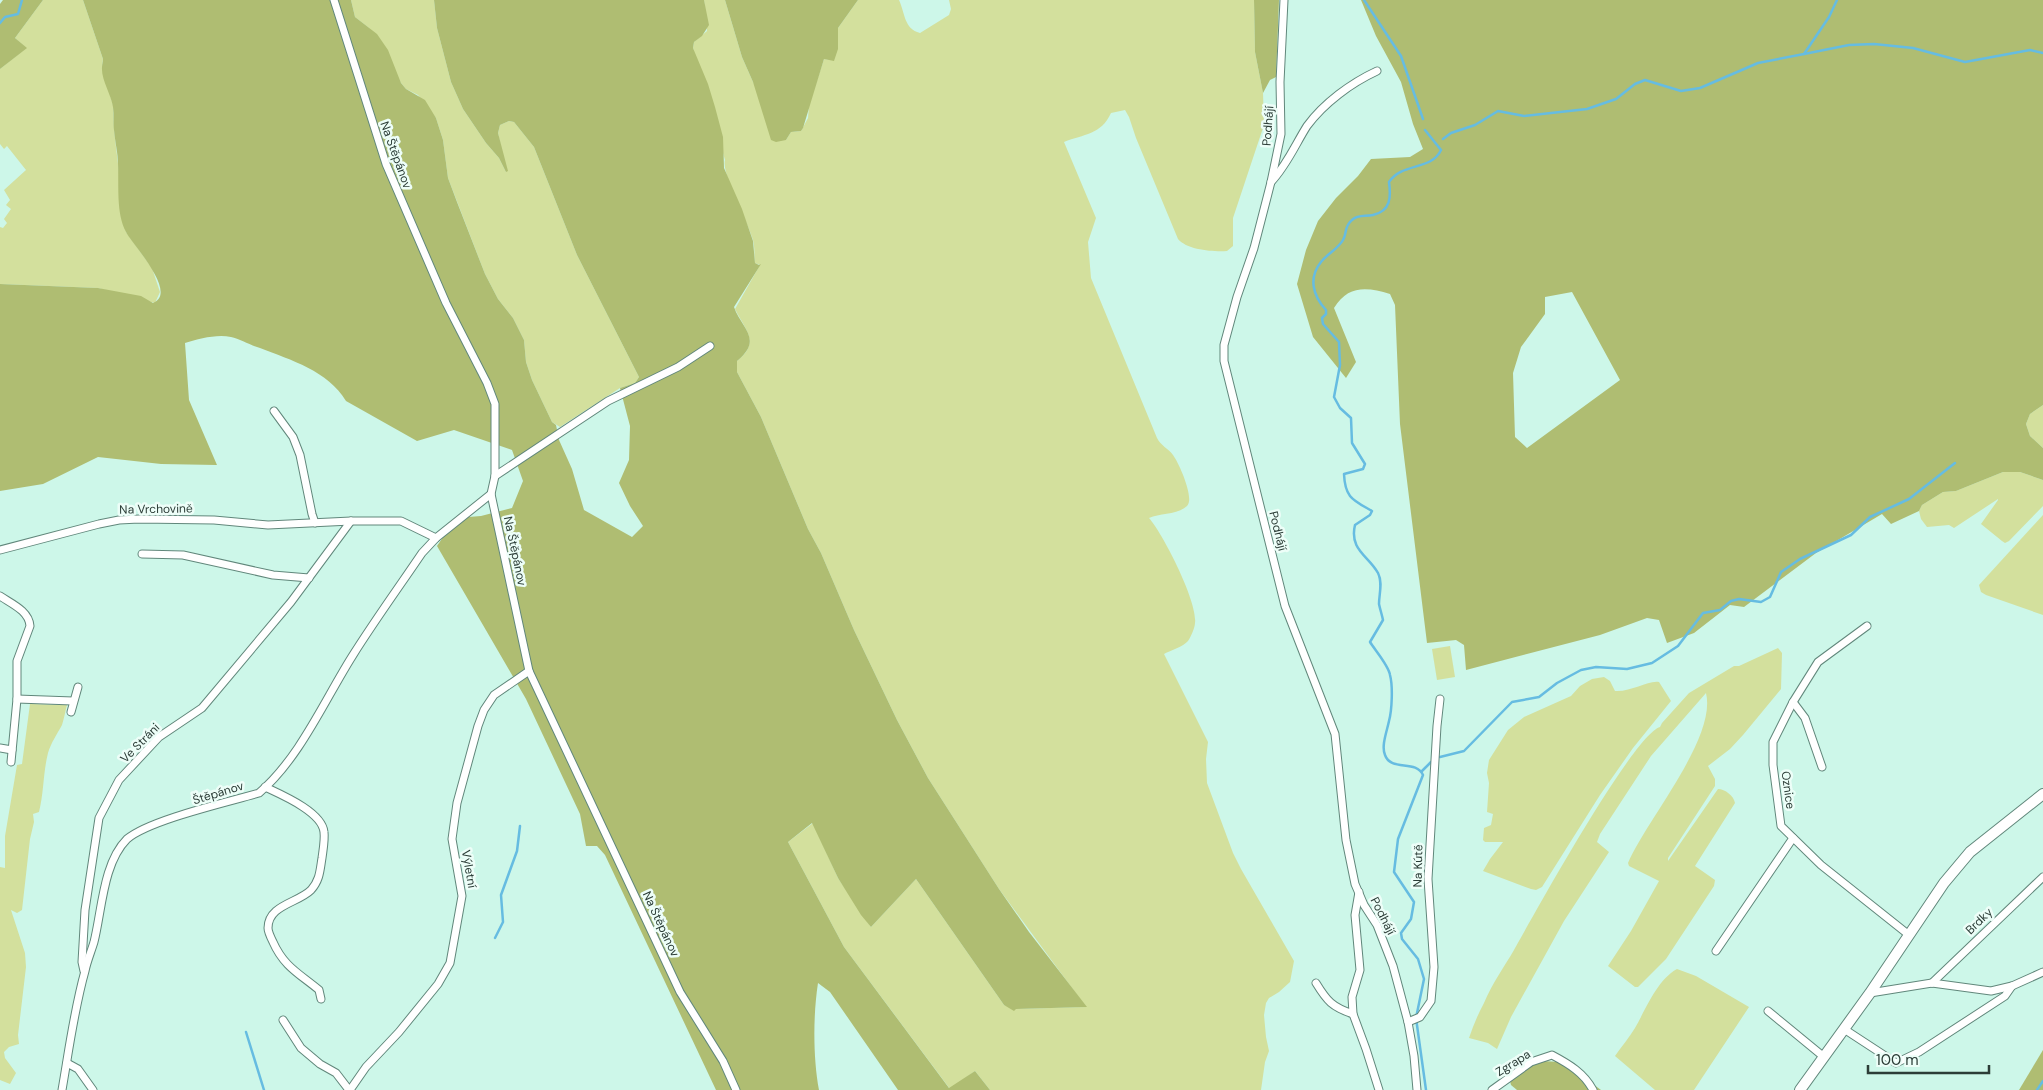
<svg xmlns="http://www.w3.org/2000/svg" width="2043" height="1090" font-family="'DM Sans',sans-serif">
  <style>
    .green { fill: #d3e09d }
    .forest { fill: #afbd72; fill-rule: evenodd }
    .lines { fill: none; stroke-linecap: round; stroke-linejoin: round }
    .stream { stroke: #66bce1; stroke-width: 2.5 }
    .street-casing { stroke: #61877b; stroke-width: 9 }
    .secondary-casing { stroke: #61877b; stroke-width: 12 }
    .street { stroke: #fff; stroke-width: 7 }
    .secondary { stroke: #fff; stroke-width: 10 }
    .labels { text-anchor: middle; stroke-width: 5; stroke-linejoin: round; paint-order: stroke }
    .street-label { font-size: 12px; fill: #2c3d37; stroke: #edfef8 }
  </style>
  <rect width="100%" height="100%" fill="#cdf7e9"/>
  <!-- green -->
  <g class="green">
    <polygon points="43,0 83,0 103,59 102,67 113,105 114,130 126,232 152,268 160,292 155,303 98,288 0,284 0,227 3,228 7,223 4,219 11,209 6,205 10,200 4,190 26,170 7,146 4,149 0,144 0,69 26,48 15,38"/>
    <polygon points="351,0 434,0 437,28 451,82 463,109 486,143 499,158 506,172 498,133 500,125 509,121 514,122 534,147 577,255 639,377 635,383 620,388 560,427 552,422 532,380 526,362 524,340 513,318 498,299 485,274 448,178 443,140 436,118 418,95 406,89 401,83 369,28 355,17"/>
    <path d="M704 0H725L742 57 753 82 786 140 791 132 801 131 808 118 809 105 824 59 834 60 838 28 858 0H899C905 13 904 29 920 33L949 15 951 9 949 0H1254L1255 52 1263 93 1264 125 1233 218V246L1227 251C1214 252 1187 250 1178 239L1136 138 1129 117 1125 110 1111 113C1101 135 1084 134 1064 142L1096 218 1088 242 1091 278 1157 438C1161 446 1168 448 1173 455 1179 463 1195 499 1187 506 1177 515 1160 513 1149 518 1163 534 1198 602 1195 623 1195 627 1191 637 1188 641 1183 647 1171 650 1164 654L1208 742 1206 759 1207 783 1233 853 1241 869 1294 961 1290 982 1279 992 1269 998 1266 1003 1264 1015 1266 1037 1269 1051 1265 1062 1261 1090H990L975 1071 950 1089 844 947 788 842 813 823 838 878 871 927 916 879 1004 1005 1016 1009 1086 1007 999 889 928 778 897 720 854 630 821 553 808 529 761 417 737 372V361C761 342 745 330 735 309L760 265 755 263C754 255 755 248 753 240 748 222 721 173 725 160L693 48 694 42 707 31Z"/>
    <polygon points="2043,405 2043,448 2030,436 2026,424 2030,414"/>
    <polygon points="2003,472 2020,472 2043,480 2043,506 2009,541 2005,543 2002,541 1981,524 1998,500 1998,499 1954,528 1949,525 1927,527 1921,519 1919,511 1922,505 1943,492 1956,491"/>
    <polygon points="2043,515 2043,615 1986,595 1981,592 1979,585"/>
    <polygon points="1450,646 1455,677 1437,680 1432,649"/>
    <path d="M1778 648 1782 653 1781 689 1743 735 1730 749 1708 766 1715 779V786L1668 858V861L1718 789C1725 789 1734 796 1735 803L1695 866 1715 880 1714 886 1666 959 1638 987H1635L1608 966 1631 931 1659 881 1629 866 1628 863C1647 819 1717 738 1706 693L1651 756 1600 834 1597 842 1609 852 1564 921 1511 1017 1497 1049 1488 1043 1469 1038C1473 1026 1478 1014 1484 1003 1492 984 1504 967 1514 950 1533 916 1633 735 1660 727L1662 723 1689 693 1734 666H1739Z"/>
    <path d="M1604 677 1610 681 1615 691C1632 692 1648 680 1659 682L1671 701 1633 748 1600 795 1542 887 1536 890 1531 889 1483 871 1490 859 1503 842H1485L1483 840 1484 828 1491 825 1493 814 1487 812 1489 783 1487 773 1489 760 1508 730 1524 717 1571 696 1580 686 1592 679Z"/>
    <path d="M30 704 67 705C65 712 64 719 62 725 57 734 51 743 48 753 43 773 44 792 39 812L33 814 34 822 30 839 22 910 17 913 11 910 25 953 26 967 18 1035 19 1044 9 1047 4 1052 5 1058 16 1073 10 1084 0 1080V867L5 868V836L17 765 22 764Z"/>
    <path d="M1677 969 1696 976 1749 1007 1694 1090H1655L1615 1056C1621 1047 1629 1038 1635 1028 1646 1009 1657 980 1677 969Z"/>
  </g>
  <!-- forest -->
  <g class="forest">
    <polygon points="3,0 43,0 15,38 27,48 0,69 0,4"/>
    <path d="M83 0H351L355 17 377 34 388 50 401 83 406 89 425 100 436 118 443 140 448 178 457 202 485 274 498 299 513 318 524 340 526 362 532 380 552 422 556 425 559 440 572 469 584 510 632 537 643 526 630 506 619 483 629 460 630 426 620 388 635 383 639 377 577 255 534 147 514 122 509 121 500 125 498 133 508 171 506 172 499 158 486 143 463 109 451 82 437 28 434 0H704L709 25 702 36 694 42 693 48 708 84 715 107 723 137 724 168 742 209 753 241 755 263 759 265 761 264 734 307C741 328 764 339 737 361V372L761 417 808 529 821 553 854 630 897 720 928 778 999 889 1029 932 1087 1007 1016 1009 1014 1011 1004 1005 916 879 871 927 861 915 838 878 812 823 788 842 844 947 949 1088 975 1071 990 1090H898L830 992 818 983C813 1015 813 1058 819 1090H716L605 855 597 846H586L580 814 526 699 437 546 456 518 481 516 512 508 523 481 512 450 454 430 417 441 346 401C328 371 291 360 260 348 250 345 240 339 231 337 216 334 199 339 185 343L189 400 217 465 161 464 98 457 43 484 0 491V284L98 288 141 296 153 303C179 293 131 243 126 232 116 213 119 186 118 164 118 153 115 142 114 130 113 123 114 115 113 107 111 94 101 80 102 67 102 64 103 62 103 59Z"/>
    <polygon points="725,0 858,0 838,28 838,49 834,61 824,59 803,128 801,131 791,132 786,140 776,142 771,140 753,82 742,57"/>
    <polygon points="1254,0 1279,0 1276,77 1270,80 1263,93 1255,52"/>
    <path d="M1361 0H2043V405L2030 414 2026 424 2030 436 2043 448V480L2020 472H2003L1956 491 1943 492 1922 505 1919 511 1891 524 1882 514 1816 553 1744 607 1730 605 1694 633 1667 643 1659 620 1647 618 1600 635 1466 670 1464 645 1456 640 1427 643 1400 424 1395 305 1390 294C1367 287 1348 285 1334 308L1356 362 1346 378 1313 337 1297 284 1306 250 1318 221 1336 198 1358 176 1371 159 1410 157 1423 149 1413 124 1401 82 1376 36ZM1572 292 1620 380 1527 448 1515 437 1513 373 1521 347 1545 314V297Z"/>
    <polygon points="2043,1050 2043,1090 2019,1090"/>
    <polygon points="1542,1061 1560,1062 1566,1064 1601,1090 1517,1090 1511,1085 1510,1081 1534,1063"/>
  </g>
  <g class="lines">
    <!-- stream -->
    <g class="stream">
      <polyline points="1364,0 1401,56 1423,119"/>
      <polyline points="0,23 5,17 18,14 22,0"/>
      <polyline points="1804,54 1849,45 1874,44 1913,48 1965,62 2030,50 2043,53"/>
      <path d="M1425 130 1441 150C1431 171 1403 162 1389 182 1391 197 1391 211 1373 215 1365 217 1359 214 1352 220 1344 226 1347 234 1343 240 1338 249 1327 254 1321 262 1308 278 1313 296 1326 310V314L1322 318 1323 324 1339 342 1340 365 1334 397 1340 408 1351 418 1352 443 1365 464 1363 469 1344 474C1345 498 1353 500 1372 511L1370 515 1355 525C1349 550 1369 556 1378 573 1383 583 1379 594 1379 604 1380 609 1382 615 1383 620L1370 642C1375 650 1389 666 1390 675 1393 686 1392 710 1389 721 1387 731 1381 746 1385 755 1391 772 1416 759 1423 775L1398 839 1394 872 1414 902 1411 919 1401 933 1402 939 1418 959 1424 979 1416 1018 1426 1090"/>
      <polyline points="1443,139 1451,133 1475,125 1498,111 1524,116 1587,109 1616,99 1635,84 1645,80 1681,91 1700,88 1758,63 1804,54 1829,17 1837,0"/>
      <polyline points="1440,757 1464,751 1512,702 1539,697 1557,683 1581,670 1596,667 1627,669 1652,663 1678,646 1703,613 1720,610 1731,601 1739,599 1761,602 1770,597 1781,572 1800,559 1851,535 1870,517 1909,499 1955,463"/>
      <polyline points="1422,771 1431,762"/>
      <polyline points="495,938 503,922 501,895 517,851 520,826"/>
      <polyline points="246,1032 264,1090"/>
      <polyline points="2037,1090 2043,1081"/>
    </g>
    <!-- street casing -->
    <g class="street-casing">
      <g id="street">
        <polyline points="334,0 386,164 446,303 487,383 495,404 495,476 491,494 529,671 680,992 723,1061 736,1090"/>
        <polyline points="1284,0 1280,82 1281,134 1271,182 1254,248 1237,297 1224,345 1224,361 1285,606 1335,734 1346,840 1355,884 1364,905 1377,925 1393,966 1408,1022 1414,1056 1417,1090"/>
        <path d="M1271 182C1287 165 1295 145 1307 126 1324 103 1351 83 1377 71"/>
        <polyline points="274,411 293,437 300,455 312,514 315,523"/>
        <polyline points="495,476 608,401 678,367 710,346"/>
        <polyline points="0,550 99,524 119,520 139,519 214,520 268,525 351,521 401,521 436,538"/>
        <polyline points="142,554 183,555 273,575 309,578"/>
        <path d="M0 596C12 604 29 611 30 626L17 661V699L11 762"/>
        <polyline points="1867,626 1818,662 1793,702 1773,742 1773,765 1781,826 1821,865 1909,935"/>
        <polyline points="17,699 73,701"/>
        <polyline points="1793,702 1805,718 1822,767"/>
        <polyline points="71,712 78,687"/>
        <polyline points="0,748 12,750"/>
        <path d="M265 787C282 795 322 812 324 832 325 840 323 850 322 858 320 870 320 880 311 890 298 903 268 905 268 928 268 932 271 938 273 942 284 967 300 974 319 990L321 999"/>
        <polyline points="1716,951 1793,838"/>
        <polyline points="84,971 82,962 85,910 99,818 119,780 159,737 202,708 291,602 351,521"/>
        <path d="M1316 983C1327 1001 1332 1007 1353 1014L1366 1049 1379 1090"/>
        <polyline points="1932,983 2043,877"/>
        <polyline points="1870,993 1932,983 1991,991 2012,986 2043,972"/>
        <polyline points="1768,1011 1824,1057"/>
        <polyline points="1353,1014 1352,997 1360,970 1355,915 1359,892"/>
        <polyline points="283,1020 301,1048 320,1064 336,1073 349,1090"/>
        <polyline points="1408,1022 1420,1017 1431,1001 1434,967 1428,879 1437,726 1440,699"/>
        <polyline points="1844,1029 1896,1063 1919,1052 2005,996 2012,986"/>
        <polyline points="67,1063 78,1069 93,1090"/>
        <path d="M62 1090C69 1050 74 1010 85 971 87 961 91 952 94 942 102 910 103 863 127 839 149 820 228 802 259 793 300 758 325 699 353 655 375 620 399 587 422 553L436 538 491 494"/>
        <polyline points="350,1090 366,1067 399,1032 438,984 450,963 462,896 452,839 457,803 478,726 484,710 494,695 529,671"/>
        <path d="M1492 1090 1531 1062 1552 1055C1569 1064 1584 1073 1593 1090"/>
      </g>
    </g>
    <!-- secondary casing -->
    <g class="secondary-casing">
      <polyline id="secondary" points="1800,1090 1870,993 1944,883 1970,852 2043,794"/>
    </g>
    <!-- street -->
    <use href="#street" class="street"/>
    <!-- secondary -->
    <use href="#secondary" class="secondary"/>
  </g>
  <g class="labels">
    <!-- street labels -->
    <g class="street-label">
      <text transform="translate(1268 126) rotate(-86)" y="4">Podhájí</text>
      <text transform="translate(396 155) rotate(70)" y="4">Na Štěpánov</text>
      <text transform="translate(156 509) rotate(-1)" y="4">Na Vrchovině</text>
      <text transform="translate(1278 531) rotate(76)" y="4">Podhájí</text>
      <text transform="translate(515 551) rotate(78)" y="4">Na Štěpánov</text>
      <text transform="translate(140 743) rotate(-45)" y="4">Ve Stráni</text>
      <text transform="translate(1788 790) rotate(82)" y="4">Oznice</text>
      <text transform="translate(218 793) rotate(-17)" y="4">Štěpánov</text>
      <text transform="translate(1418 866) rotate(-89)" y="4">Na Kútě</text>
      <text transform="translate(469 869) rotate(80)" y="4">Výletní</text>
      <text transform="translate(1383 916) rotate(63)" y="4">Podhájí</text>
      <text transform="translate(1979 921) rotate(-44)" y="4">Brdky</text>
      <text transform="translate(661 924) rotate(65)" y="4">Na Štěpánov</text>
      <text transform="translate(1513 1063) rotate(-32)" y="4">Zgrapa</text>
    </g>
  </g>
  <!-- scale -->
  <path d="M1868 1065v8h121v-8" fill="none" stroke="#2c3d37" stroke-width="2.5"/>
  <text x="1876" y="1065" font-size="15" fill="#2c3d37" stroke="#edfef8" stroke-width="4" paint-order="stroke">100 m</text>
</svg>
